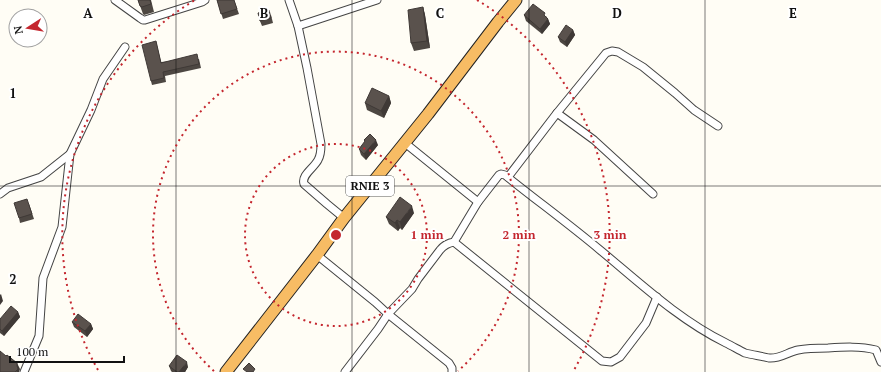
<svg xmlns="http://www.w3.org/2000/svg" width="881" height="372" font-family="'PT Serif',serif">
  <style>
    .lines { fill: none; stroke-linecap: round; stroke-linejoin: round }
    .minor-casing { stroke: #444; stroke-width: 9 }
    .trunk-casing { stroke: #222; stroke-width: 13 }
    .minor { stroke: #fff; stroke-width: 7 }
    .trunk { stroke: #f7bc64; stroke-width: 11 }
    .wall { fill: #4d4742 }
    .shaded-wall { fill: #3f3936 }
    .building { fill: #5a524d; stroke: #3f3936 }
    .grid { fill: none; stroke: #111; stroke-width: 1; stroke-opacity: 0.55 }
    .ring { fill: none; stroke: #c4262e; stroke-width: 2; stroke-dasharray: 2 4 }
    .labels { text-anchor: middle; stroke-width: 4; stroke-linejoin: round; paint-order: stroke }
    .shield { fill: #fff; stroke: #585858; stroke-width: 1 }
    .shield-label { font-size: 12px; font-weight: bold; fill: #111 }
    .grid-label { font-size: 13px; text-anchor: middle; font-weight: bold; fill: #111; stroke: #fff; stroke-width: 4; stroke-linejoin: round; paint-order: stroke }
    .centre { fill: #c4262e; stroke: #fff; stroke-width: 2 }
    .ring-label { font-size: 12px; text-anchor: middle; font-weight: bold; fill: #c4262e; stroke: #fff; stroke-width: 4; stroke-linejoin: round; paint-order: stroke }
  </style>
  <rect width="100%" height="100%" fill="#fffdf5"/>
  <g class="lines">
    <!-- minor casing -->
    <g class="minor-casing">
      <g id="minor">
        <polyline points="115,0 140,18 143,20 145,20 202,2 205,0"/>
        <path d="M289 0 298 26 307 68 321 144C321 149 321 155 318 160 314 168 301 175 304 184L327 204 344 218"/>
        <polyline points="298,26 377,0"/>
        <polyline points="557,113 594,140 653,194"/>
        <path d="M405 143 478 202 499 175 501 174 505 175C536 200 569 224 600 250 640 283 679 320 726 343 732 346 739 350 745 353 753 355 761 356 769 358 780 359 788 352 798 350 808 348 818 348 828 348 844 347 860 346 876 350L881 362"/>
        <polyline points="508,177 557,113 606,53 612,51 618,52 643,67 675,93 694,110 718,126"/>
        <polyline points="0,194 8,188 41,177 70,154"/>
        <polyline points="454,242 602,361 611,362 620,357 646,323 657,297"/>
        <polyline points="317,255 375,302 388,314 449,363 452,368 452,372"/>
        <polyline points="24,372 39,336 43,278 62,227 70,154 91,110 103,79 125,47"/>
        <path d="M345 372 378 329 388 314 412 289 418 279 440 250C444 245 448 243 454 242L478 202"/>
      </g>
    </g>
    <!-- trunk casing -->
    <g class="trunk-casing">
      <polyline id="trunk" points="226,372 317,255 344,218 428,114 498,22 516,0"/>
    </g>
    <!-- minor -->
    <use href="#minor" class="minor"/>
    <!-- trunk -->
    <use href="#trunk" class="trunk"/>
  </g>
  <!-- wall -->
  <g class="wall">
    <polygon points="138,0 151,0 154,12 144,15 143,14"/>
    <polygon points="217,0 234,0 239,14 223,19"/>
    <polygon points="423,7 425,15 430,48 414,51 411,43"/>
    <polygon points="271,15 273,23 262,26 260,21"/>
    <polygon points="524,15 546,16 548,19 550,24 542,34 526,21"/>
    <polygon points="573,30 575,35 567,47 560,42 558,37"/>
    <polygon points="156,41 161,62 199,59 201,68 165,76 166,82 152,85 151,81"/>
    <polygon points="389,96 391,103 384,118 367,110 365,103"/>
    <polygon points="364,140 378,145 366,160 361,155 359,149 365,142"/>
    <polygon points="29,204 34,219 20,223 19,218"/>
    <polygon points="414,213 402,230 400,228 398,231 389,224 386,217"/>
    <polygon points="18,312 20,317 4,336 0,333 0,319"/>
    <polygon points="72,322 91,324 93,329 87,337 74,327"/>
    <polygon points="169,366 188,367 185,372 172,372 171,371"/>
  </g>
  <!-- shaded-wall -->
  <g class="shaded-wall">
    <polygon points="423,7 425,15 430,48 427,41"/>
    <polygon points="548,19 550,24 542,34 540,29"/>
    <polygon points="573,30 575,35 567,47 565,42"/>
    <polygon points="389,96 391,103 384,118 381,111"/>
    <polygon points="376,140 378,145 366,160 364,154"/>
    <polygon points="412,206 414,213 402,230 400,222"/>
    <polygon points="397,220 400,228 398,231 395,223"/>
    <polygon points="1,294 3,301 0,305 0,295"/>
    <polygon points="18,312 20,317 4,336 2,331"/>
    <polygon points="91,324 93,329 87,337 85,331"/>
    <polygon points="187,362 188,367 185,372 179,372"/>
    <polygon points="17,363 20,369 19,372 16,372"/>
  </g>
  <!-- building -->
  <g class="building">
    <polygon points="138,0 150,0 151,4 142,7 140,6"/>
    <polygon points="217,0 234,0 237,9 221,14"/>
    <polygon points="533,4 545,13 544,15 548,19 540,29 524,15"/>
    <polygon points="423,7 427,41 411,43 408,10"/>
    <polygon points="269,10 271,18 260,21 258,13"/>
    <polygon points="566,25 573,30 565,42 558,37"/>
    <polygon points="156,41 161,63 197,54 199,64 163,72 164,78 151,81 142,45"/>
    <polygon points="372,88 389,96 381,111 365,103"/>
    <polygon points="370,134 376,140 364,154 359,149 365,141 364,140"/>
    <polygon points="400,197 412,206 400,222 397,220 395,223 386,217"/>
    <polygon points="27,199 32,214 19,218 14,203"/>
    <polygon points="11,306 18,312 2,331 0,329 0,319"/>
    <polygon points="78,314 91,324 85,331 72,322"/>
    <polygon points="0,351 6,356 7,355 17,363 17,366 18,369 15,372 0,372"/>
    <polygon points="177,355 187,362 179,372 177,372 169,366"/>
    <polygon points="249,363 255,369 253,372 247,372 243,369"/>
  </g>
  <!-- grid -->
  <path class="grid" d="M176 0V372M352 0V372M529 0V372M705 0V372M0 186H881"/>
  <!-- distance rings -->
  <g class="ring">
    <circle cx="336" cy="235" r="91"/>
    <path d="M214 371A183 183 0 1 1 458 371"/>
    <path d="M98 370A274 274 0 0 1 195 0M477 0A274 274 0 0 1 574 370"/>
  </g>
  <g class="labels">
    <!-- shield labels -->
    <rect class="shield" x="346" y="176" width="48" height="20" rx="3"/>
    <g class="shield-label">
      <text x="370" y="190">RNIE 3</text>
    </g>
  </g>
  <g class="grid-label">
    <text x="88" y="18">A</text>
    <text x="264" y="18">B</text>
    <text x="440" y="18">C</text>
    <text x="617" y="18">D</text>
    <text x="793" y="18">E</text>
    <text x="13" y="98">1</text>
    <text x="13" y="284">2</text>
  </g>
  <circle cx="336" cy="235" r="6" class="centre"/>
  <g class="ring-label">
    <text x="427" y="239">1 min</text>
    <text x="519" y="239">2 min</text>
    <text x="610" y="239">3 min</text>
  </g>
  <!-- north arrow -->
  <g transform="translate(28 28) rotate(258)"><circle r="19" fill="#ffffff" stroke="#a0a0a0"/>
  <path d="M0-3L7 15L0 10L-7 15Z" fill="#c4262e"/>
  <text y="-6" font-size="11" font-weight="bold" text-anchor="middle" fill="#111111">N</text>
  </g>
  <!-- scale -->
  <path d="M10 356v6h114v-6" fill="none" stroke="#111111" stroke-width="2"/>
  <text x="16" y="356" font-size="12" fill="#111111" stroke="#ffffff" stroke-width="3" paint-order="stroke">100 m</text>
</svg>
